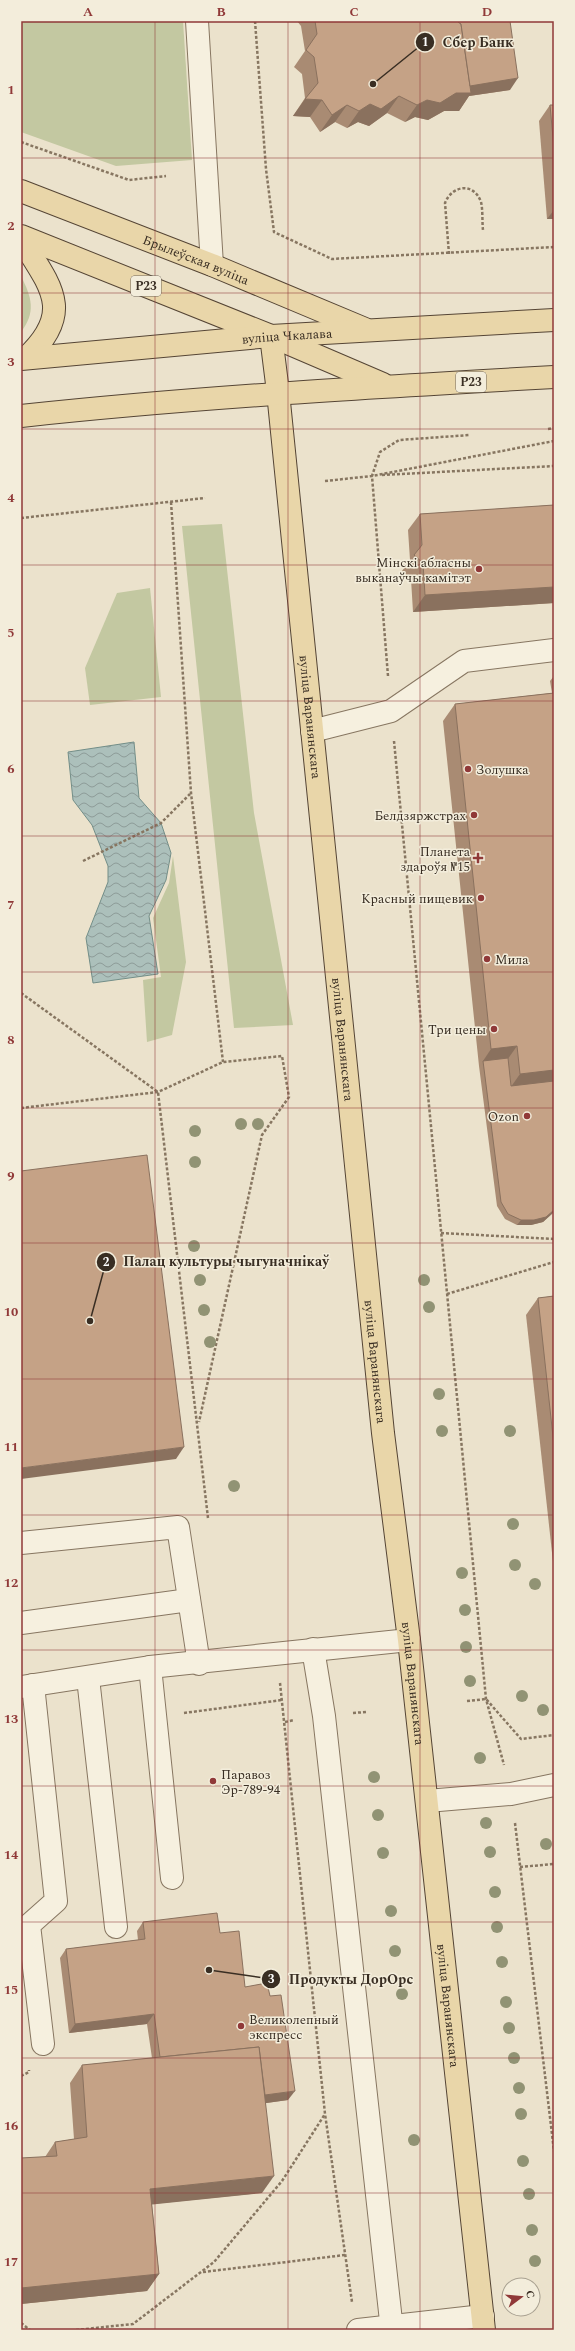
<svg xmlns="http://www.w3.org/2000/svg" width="575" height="2351" font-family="Spectral,serif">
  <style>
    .green { fill: #c3c8a1 }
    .water { fill: url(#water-waves); stroke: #738e88 }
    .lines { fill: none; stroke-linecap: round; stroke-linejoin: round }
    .minor-casing { stroke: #877661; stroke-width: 24 }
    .major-casing { stroke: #554535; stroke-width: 24 }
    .path { stroke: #877661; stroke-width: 2.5; stroke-dasharray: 3 2; stroke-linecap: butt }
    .minor { stroke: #f6f0df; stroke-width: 22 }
    .major { stroke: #e9d6a9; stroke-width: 22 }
    .tree { fill: #919374 }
    .wall { fill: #a98b73 }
    .shaded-wall { fill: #8a715e }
    .building { fill: #c5a286; stroke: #8a715e }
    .grid { fill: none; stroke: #903938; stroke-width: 1; stroke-opacity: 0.55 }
    .poi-dot { fill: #903938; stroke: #f3eddb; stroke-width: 1.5 }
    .labels { text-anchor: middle; stroke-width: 3; stroke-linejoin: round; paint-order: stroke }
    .shield { fill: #f3eddb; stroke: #71675a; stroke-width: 1 }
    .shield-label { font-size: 12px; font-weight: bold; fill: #392e23 }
    .street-label { font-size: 13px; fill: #392e23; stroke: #f3eddb }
    .poi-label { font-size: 13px; fill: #392e23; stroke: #f3eddb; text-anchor: end }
    .leader { fill: none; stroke: #392e23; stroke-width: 1.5 }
    .callout-dot { fill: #392e23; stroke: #f3eddb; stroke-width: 1.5 }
    .mark-label { font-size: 12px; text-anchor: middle; font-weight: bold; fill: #fff }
    .callout-label { font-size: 14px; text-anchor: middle; font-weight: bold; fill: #392e23; stroke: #f3eddb; stroke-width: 3; stroke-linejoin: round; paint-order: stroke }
    .neatline { fill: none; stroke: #903938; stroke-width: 1.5 }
    .grid-label { font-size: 13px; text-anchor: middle; font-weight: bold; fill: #903938 }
  </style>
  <defs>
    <pattern id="water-waves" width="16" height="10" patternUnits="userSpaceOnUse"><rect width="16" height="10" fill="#acc0bb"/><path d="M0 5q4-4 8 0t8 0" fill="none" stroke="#8d9c98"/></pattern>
  </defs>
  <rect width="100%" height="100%" fill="#ebe2cc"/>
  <!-- green -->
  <g class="green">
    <polygon points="21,21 183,21 192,160 116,166 21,132"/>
    <path d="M21 276C32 298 36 312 21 332Z"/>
    <polygon points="222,524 254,813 293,1025 234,1028 182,526"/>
    <polygon points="150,588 161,697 90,705 85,668 117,593"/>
    <polygon points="173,856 186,962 172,1035 147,1042 143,980 161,977 153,918 169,883"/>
  </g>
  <!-- water -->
  <polygon class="water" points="134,742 139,798 161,823 171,853 166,880 149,916 158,974 93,983 86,938 108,882 108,866 92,825 73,800 68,752"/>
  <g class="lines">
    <!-- minor casing -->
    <g class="minor-casing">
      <g id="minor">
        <polyline points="197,21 212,265"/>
        <polyline points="312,731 391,711 464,661 554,650"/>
        <polyline points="21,1543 178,1527 199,1664"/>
        <polyline points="21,1623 189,1600"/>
        <polyline points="313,1649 324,1716 392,2330"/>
        <polyline points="150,1667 172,1878"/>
        <polyline points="88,1678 116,1927"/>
        <polyline points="33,1685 56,1901 29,1925 43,2044"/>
        <polyline points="21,1687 150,1667 409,1640"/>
        <polyline points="427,1801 511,1794 554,1785"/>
        <polyline points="358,2330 483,2316"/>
      </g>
    </g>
    <!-- major casing -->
    <g class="major-casing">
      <g id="major">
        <path id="s1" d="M21 191 212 265 365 329"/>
        <polyline points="21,236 271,336 383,384"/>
        <path d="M21 239C51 287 75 312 26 358"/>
        <path id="s2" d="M271 336 278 392 383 1433 409 1640 484 2330"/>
        <path id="s3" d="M21 359 271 336 554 320"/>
        <path d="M21 416C198 397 376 387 554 377"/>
      </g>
    </g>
    <!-- path -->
    <g class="path">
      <polyline points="255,21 266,169 274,232 332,259 554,247"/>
      <polyline points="21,142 129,180 166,176"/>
      <path d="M449 254 445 203C452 185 474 182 481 202 483 210 482 222 483 230"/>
      <polyline points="548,429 554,428"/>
      <polyline points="382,475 554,466"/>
      <polyline points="325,481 372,476 554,441"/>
      <polyline points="171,502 191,793 223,1062"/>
      <polyline points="21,518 205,498"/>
      <polyline points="388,676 372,476 380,452 399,440 470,435"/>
      <polyline points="394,741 486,1699 504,1765"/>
      <polyline points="83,861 161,823 190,794"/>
      <polyline points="21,993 158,1092 208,1518"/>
      <polyline points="21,1108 158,1092 223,1062 282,1056 289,1097 262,1135 199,1422"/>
      <polyline points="441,1233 554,1239"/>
      <polyline points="447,1294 554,1262"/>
      <polyline points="280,1683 325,2114 352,2302"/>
      <polyline points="467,1701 486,1699 521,1739 554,1735"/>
      <polyline points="184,1713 282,1700"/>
      <polyline points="353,1713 366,1712"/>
      <polyline points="285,1722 294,1720"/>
      <polyline points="515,1823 554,2151"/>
      <polyline points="520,1867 554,1864"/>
      <polyline points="21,2076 29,2072 29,2070"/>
      <polyline points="203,2272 345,2255"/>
      <polyline points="21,2323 30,2330"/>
      <polyline points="76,2330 133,2324 214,2262 282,2181 325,2114"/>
    </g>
    <!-- minor -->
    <use href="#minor" class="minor"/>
    <!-- major -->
    <use href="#major" class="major"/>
  </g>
  <!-- trees -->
  <g class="tree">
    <circle cx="241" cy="1124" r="6"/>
    <circle cx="258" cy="1124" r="6"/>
    <circle cx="195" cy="1131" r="6"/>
    <circle cx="195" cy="1162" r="6"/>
    <circle cx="194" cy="1246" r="6"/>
    <circle cx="200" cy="1280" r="6"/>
    <circle cx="424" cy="1280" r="6"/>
    <circle cx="429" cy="1307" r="6"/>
    <circle cx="204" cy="1310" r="6"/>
    <circle cx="210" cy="1342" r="6"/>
    <circle cx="439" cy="1394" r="6"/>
    <circle cx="442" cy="1431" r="6"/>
    <circle cx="510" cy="1431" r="6"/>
    <circle cx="234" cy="1486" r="6"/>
    <circle cx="513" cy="1524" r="6"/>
    <circle cx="515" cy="1565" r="6"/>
    <circle cx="462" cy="1573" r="6"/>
    <circle cx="535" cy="1584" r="6"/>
    <circle cx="465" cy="1610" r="6"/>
    <circle cx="466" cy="1647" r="6"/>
    <circle cx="470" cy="1681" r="6"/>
    <circle cx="522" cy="1696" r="6"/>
    <circle cx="543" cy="1710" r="6"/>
    <circle cx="480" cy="1758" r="6"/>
    <circle cx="374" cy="1777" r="6"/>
    <circle cx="378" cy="1815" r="6"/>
    <circle cx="486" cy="1823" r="6"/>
    <circle cx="546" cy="1844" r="6"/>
    <circle cx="490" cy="1852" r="6"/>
    <circle cx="383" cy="1853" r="6"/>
    <circle cx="495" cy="1892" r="6"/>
    <circle cx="391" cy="1911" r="6"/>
    <circle cx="497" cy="1927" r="6"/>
    <circle cx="395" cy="1951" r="6"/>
    <circle cx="502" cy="1962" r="6"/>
    <circle cx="402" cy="1994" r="6"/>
    <circle cx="506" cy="2002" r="6"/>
    <circle cx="509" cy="2028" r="6"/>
    <circle cx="514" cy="2058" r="6"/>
    <circle cx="519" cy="2088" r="6"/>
    <circle cx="521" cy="2114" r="6"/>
    <circle cx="414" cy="2140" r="6"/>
    <circle cx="523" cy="2161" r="6"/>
    <circle cx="529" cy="2194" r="6"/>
    <circle cx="532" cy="2230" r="6"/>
    <circle cx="535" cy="2261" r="6"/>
  </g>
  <!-- wall -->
  <g class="wall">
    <polygon points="297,21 510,21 510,90 469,96 459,111 444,111 428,120 415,117 405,122 387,113 369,126 358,122 347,128 335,122 320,132 310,117 293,116 305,98 302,74 294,67 305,51 301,26"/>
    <polygon points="550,105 554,105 554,219 547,219 539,121"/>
    <polygon points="554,505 554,603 413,612 411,579 402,571 410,560 408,530 420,514"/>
    <polygon points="554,676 554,1212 543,1222 531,1225 517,1225 505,1219 497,1206 479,1066 443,721 455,704 552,693 550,681"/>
    <polygon points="554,1296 554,1571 526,1315 538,1298"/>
    <polygon points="143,1922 220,1933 245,1987 288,2100 266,2103 262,2193 152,2204 159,2274 147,2291 21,2304 21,2158 45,2157 55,2142 74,2139 70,2083 82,2065 152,2058 147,2024 69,2033 60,1958 66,1949 138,1940 137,1931"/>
  </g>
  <!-- shaded-wall -->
  <g class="shaded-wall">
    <polygon points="518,78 510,90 469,96 459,111 444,111 428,120 415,117 405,122 417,105 427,100 456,93 466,86"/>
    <polygon points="399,96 387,113 369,126 358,122 347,128 359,111 370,104"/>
    <polygon points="305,99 322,100 310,117 293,116"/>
    <polygon points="347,105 335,122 320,132 332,115"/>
    <polygon points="554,210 554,219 547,219"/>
    <polygon points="554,587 554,603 413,612 425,595"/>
    <polygon points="517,1046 505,1063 483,1061 491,1049"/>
    <polygon points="554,1070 554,1086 508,1091 520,1074"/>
    <polygon points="554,1210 554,1212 543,1222 531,1225 517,1225 521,1220"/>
    <polygon points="184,1447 176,1459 21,1479 21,1468"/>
    <polygon points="154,2014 147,2024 69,2033 75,2024"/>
    <polygon points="295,2091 288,2100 252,2105 259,2096"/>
    <polygon points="274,2176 262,2193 138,2206 150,2189"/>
    <polygon points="159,2274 147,2291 21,2304 21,2288"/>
  </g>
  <!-- building -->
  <g class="building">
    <polygon points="315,21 457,21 461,24 471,93 456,93 440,103 427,100 417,105 399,96 381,109 370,104 359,111 347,105 332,115 322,100 305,99 318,83 314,57 306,50 317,34"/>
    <polygon points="457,21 510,21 518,78 470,86 461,24"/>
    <polygon points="550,105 554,105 554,149"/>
    <polygon points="554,505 554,587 425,595 423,563 414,555 422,545 420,514"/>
    <polygon points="554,693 554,1070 520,1074 517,1046 491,1049 455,704"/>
    <polygon points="508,1058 511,1086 554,1081 554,1210 546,1217 534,1220 521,1220 508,1214 501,1202 483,1061"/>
    <polygon points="147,1155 184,1447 21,1468 21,1171"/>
    <polygon points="554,1296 554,1446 538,1298"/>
    <polygon points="217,1913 220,1933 239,1931 245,1987 267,1983 270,1996 281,1995 295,2091 265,2095 259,2047 160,2057 154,2014 75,2024 66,1949 145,1939 143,1922"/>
    <polygon points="259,2047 274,2176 150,2189 159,2274 21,2288 21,2158 57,2156 55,2142 87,2137 82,2065"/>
  </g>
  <!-- grid -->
  <path class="grid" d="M155 21V2330M288 21V2330M420 21V2330M21 158H554M21 293H554M21 429H554M21 565H554M21 701H554M21 836H554M21 972H554M21 1108H554M21 1243H554M21 1379H554M21 1515H554M21 1650H554M21 1786H554M21 1922H554M21 2058H554M21 2193H554"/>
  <!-- markers -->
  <g class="poi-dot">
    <circle cx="479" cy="569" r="4"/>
    <circle cx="468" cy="769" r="4"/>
    <circle cx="474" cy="815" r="4"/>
    <path d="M476 852h4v4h4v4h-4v4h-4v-4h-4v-4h4z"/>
    <circle cx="481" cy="898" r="4"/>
    <circle cx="487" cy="959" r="4"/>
    <circle cx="494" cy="1029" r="4"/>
    <circle cx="527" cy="1116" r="4"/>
    <circle cx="213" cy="1781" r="4"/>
    <circle cx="241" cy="2026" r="4"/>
  </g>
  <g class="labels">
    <!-- shield labels -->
    <g class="shield">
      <rect x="131" y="276" width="30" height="20" rx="3"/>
      <rect x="456" y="372" width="30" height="20" rx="3"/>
    </g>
    <g class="shield-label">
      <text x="146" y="290">Р23</text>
      <text x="471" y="386">Р23</text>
    </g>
    <!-- street labels -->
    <g class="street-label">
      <text dy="5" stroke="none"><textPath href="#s1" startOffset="188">Брылеўская вуліца</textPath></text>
      <text dy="5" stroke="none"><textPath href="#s3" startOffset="267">вуліца Чкалава</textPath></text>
      <text dy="5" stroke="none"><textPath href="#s2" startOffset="383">вуліца Варанянскага</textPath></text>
      <text dy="5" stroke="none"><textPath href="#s2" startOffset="707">вуліца Варанянскага</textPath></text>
      <text dy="5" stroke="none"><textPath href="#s2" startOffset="1031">вуліца Варанянскага</textPath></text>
      <text dy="5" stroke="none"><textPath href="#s2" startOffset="1355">вуліца Варанянскага</textPath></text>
      <text dy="5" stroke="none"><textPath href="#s2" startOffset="1679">вуліца Варанянскага</textPath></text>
    </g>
    <!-- poi labels -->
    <g class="poi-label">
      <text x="471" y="567">Мінскі абласны<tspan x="471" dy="15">выканаўчы камітэт</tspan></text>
      <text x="476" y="774" text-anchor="start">Золушка</text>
      <text x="466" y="820">Белдзяржстрах</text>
      <text x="470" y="856">Планета<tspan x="470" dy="15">здароўя №15</tspan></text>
      <text x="473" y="903">Красный пищевик</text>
      <text x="495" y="964" text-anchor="start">Мила</text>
      <text x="486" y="1034">Три цены</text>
      <text x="519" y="1121">Ozon</text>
      <text x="221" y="1779" text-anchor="start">Паравоз<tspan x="221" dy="15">Эр-789-94</tspan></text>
      <text x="249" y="2024" text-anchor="start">Великолепный<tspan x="249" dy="15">экспресс</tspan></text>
    </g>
  </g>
  <!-- callouts -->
  <path class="leader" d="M373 84L425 42M90 1321L106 1262M209 1970L271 1979"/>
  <g class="callout-dot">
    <circle cx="373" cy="84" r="4"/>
    <circle cx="90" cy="1321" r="4"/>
    <circle cx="209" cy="1970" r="4"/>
    <circle cx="425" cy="42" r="10"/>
    <circle cx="106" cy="1262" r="10"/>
    <circle cx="271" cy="1979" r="10"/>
  </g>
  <g class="mark-label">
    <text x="425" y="46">1</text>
    <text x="106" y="1266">2</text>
    <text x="271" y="1983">3</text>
  </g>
  <g class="callout-label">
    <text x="478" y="47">Сбер Банк</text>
    <text x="226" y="1266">Палац культуры чыгуначнікаў</text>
    <text x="351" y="1984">Продукты ДорОрс</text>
  </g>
  <!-- border -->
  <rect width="575" height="2351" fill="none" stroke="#f3eddb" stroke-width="44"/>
  <!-- north arrow -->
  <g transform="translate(521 2297) rotate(74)"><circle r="19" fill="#f3eddb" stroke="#a9a191"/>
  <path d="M0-3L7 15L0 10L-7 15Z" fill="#903938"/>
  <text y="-6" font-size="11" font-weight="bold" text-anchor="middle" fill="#392e23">С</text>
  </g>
  <rect x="22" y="22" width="531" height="2307" class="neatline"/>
  <g class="grid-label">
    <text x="88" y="16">A</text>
    <text x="221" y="16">B</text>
    <text x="354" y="16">C</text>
    <text x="487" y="16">D</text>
    <text x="11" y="94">1</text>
    <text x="11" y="230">2</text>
    <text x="11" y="366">3</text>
    <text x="11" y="502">4</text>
    <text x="11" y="637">5</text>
    <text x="11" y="773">6</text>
    <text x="11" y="909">7</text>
    <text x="11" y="1044">8</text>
    <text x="11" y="1180">9</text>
    <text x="11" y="1316">10</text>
    <text x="11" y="1451">11</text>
    <text x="11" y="1587">12</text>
    <text x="11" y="1723">13</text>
    <text x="11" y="1859">14</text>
    <text x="11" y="1994">15</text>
    <text x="11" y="2130">16</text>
    <text x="11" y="2266">17</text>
  </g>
</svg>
